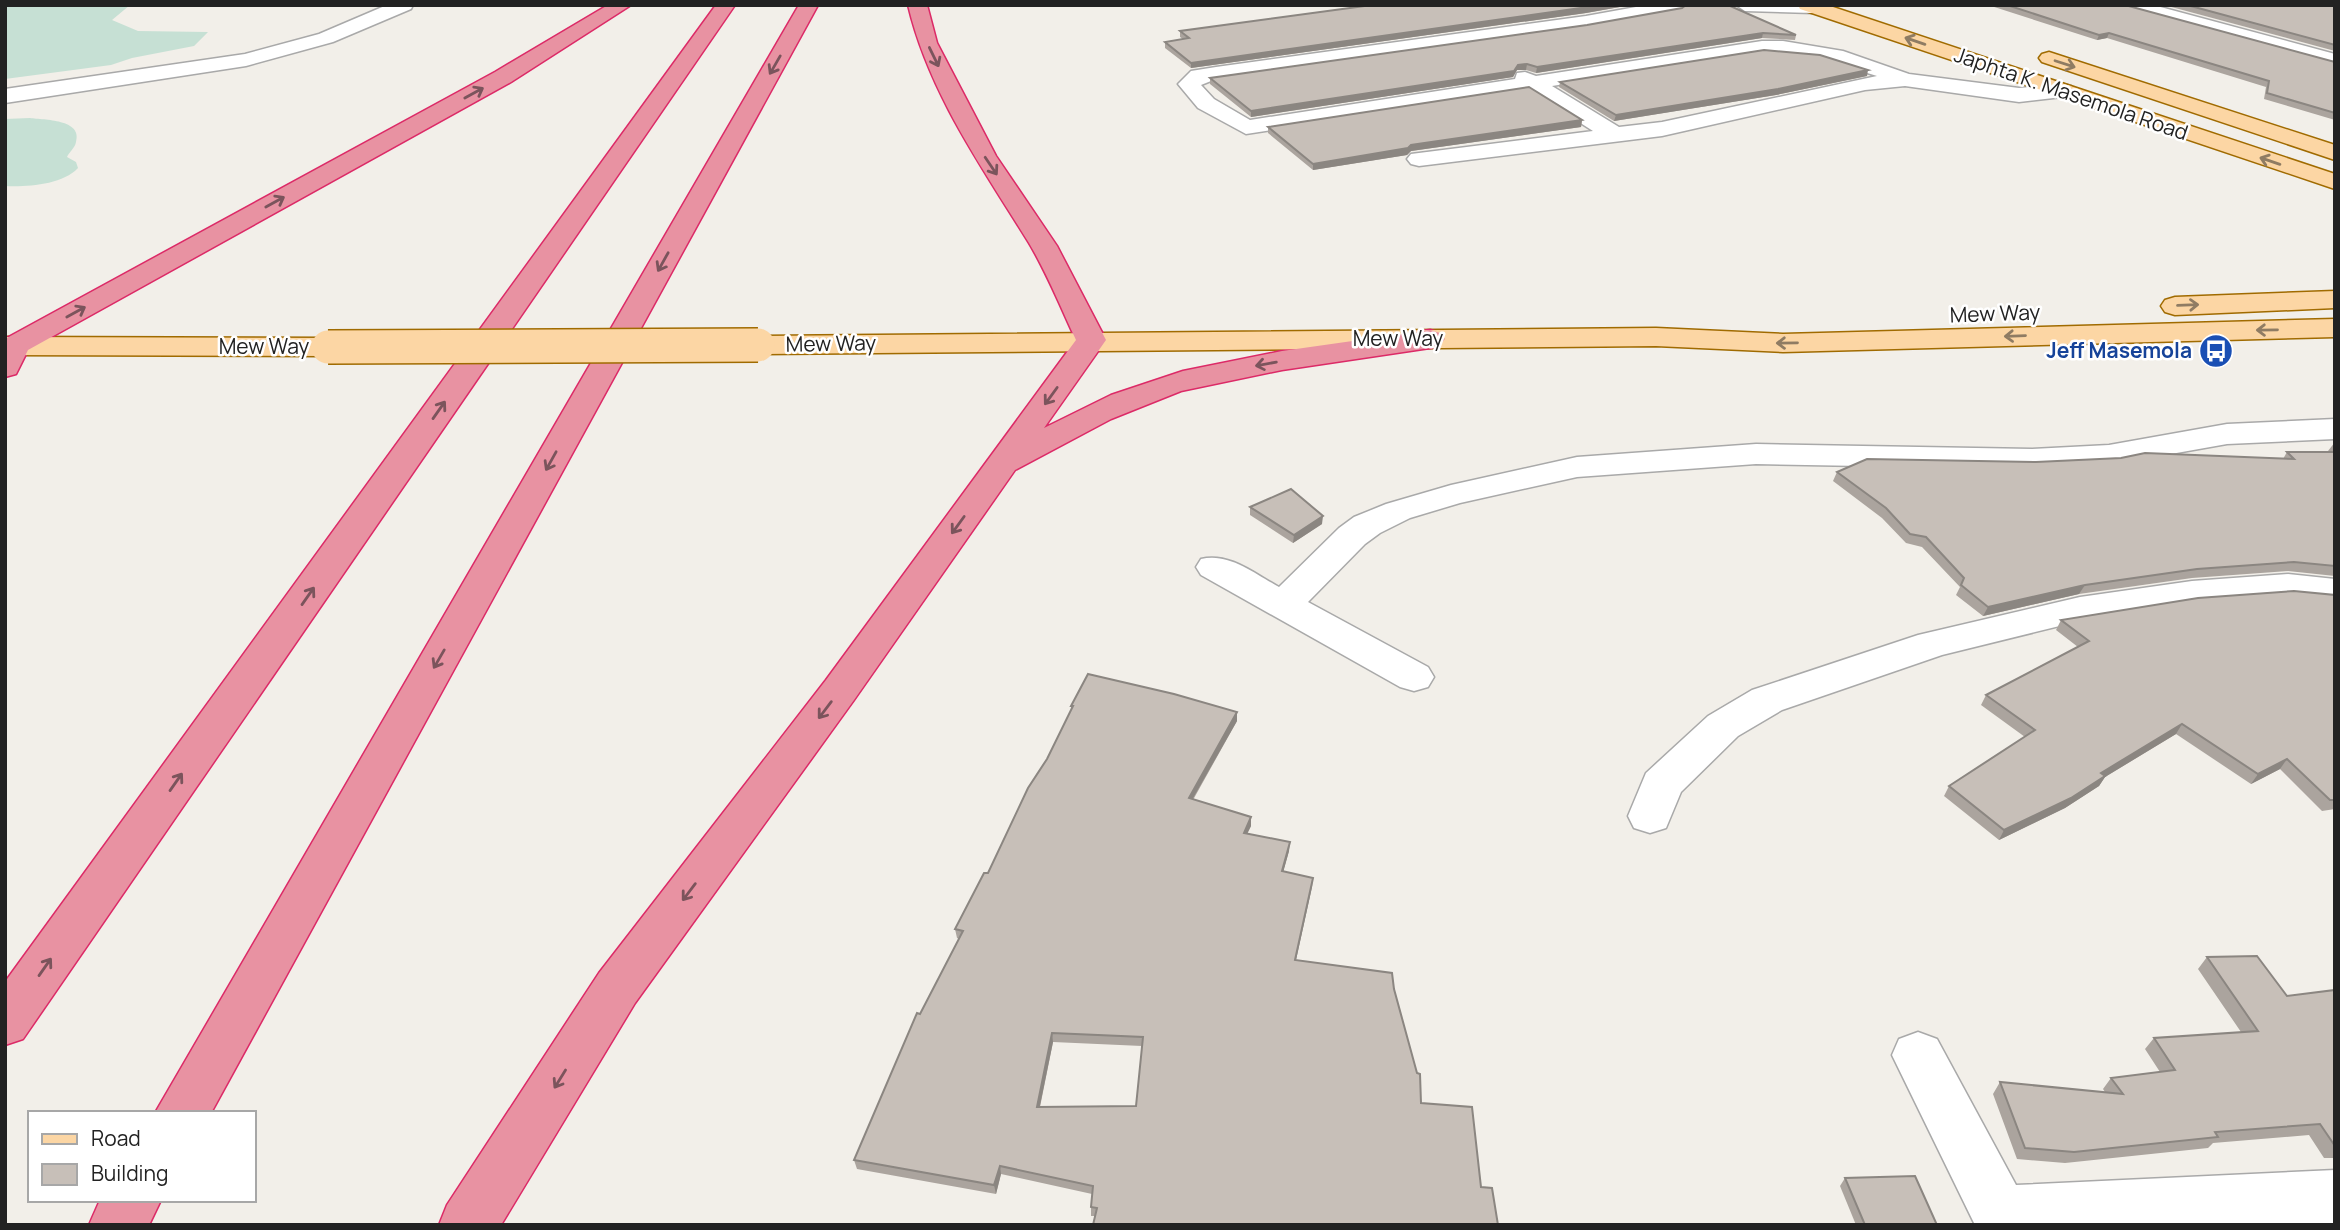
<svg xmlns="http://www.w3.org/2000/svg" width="2340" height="1230" font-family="Manrope,sans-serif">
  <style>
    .wetland { fill: #c6e0d4 }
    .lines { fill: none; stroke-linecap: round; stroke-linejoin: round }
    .minor-casing { stroke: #a9a9a9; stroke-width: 3 }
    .major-casing { stroke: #a06b00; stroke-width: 3 }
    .highway-casing { stroke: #dc2a67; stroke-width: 3 }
    .minor { fill: #fff; fill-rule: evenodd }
    .major { fill: #fcd6a4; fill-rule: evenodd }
    .highway { fill: #e892a2; fill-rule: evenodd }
    .major-bridge-casing { stroke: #a06b00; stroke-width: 36; stroke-linecap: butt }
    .major-bridge { stroke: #fcd6a4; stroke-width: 33 }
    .wall { fill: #aba49e; fill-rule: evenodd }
    .shaded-wall { fill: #8b8681 }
    .building { fill: #c7bfb8; stroke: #8b8681; stroke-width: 2; fill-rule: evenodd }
    .oneway { stroke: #8f7c63 }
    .oneway2 { stroke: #7b545c }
    .labels { text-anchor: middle; stroke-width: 5; stroke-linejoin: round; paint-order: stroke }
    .far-street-label { font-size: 21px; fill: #222; stroke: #fff }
    .far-transit-label { font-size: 21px; font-weight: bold; fill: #164399; stroke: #fff; text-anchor: end }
  </style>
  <rect width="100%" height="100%" fill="#f2efe9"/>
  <!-- wetland -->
  <g class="wetland">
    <polygon points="5,5 130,5 112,20 138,31 208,32 194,46 132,58 111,65 5,79"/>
    <path d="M30 118C44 120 83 119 76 142 75 148 69 152 67 157L76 162 78 168C62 185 27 187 5 186V119Z"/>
  </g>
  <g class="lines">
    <!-- minor casing -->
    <g class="minor-casing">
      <g id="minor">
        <polygon points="387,5 413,5 411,9 333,42 246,66 5,103 5,89 245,54 319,34"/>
        <path d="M1647 5H1689L1680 11 1586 28 1216 79 1201 85 1214 99 1250 120 1515 79 1517 73 1525 72 1536 76 1762 41H1783L1843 51 1909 74 2019 88 2063 84 2071 86 2074 91 2071 96 2019 102 1905 86 1865 90 1662 136 1419 166 1411 164 1407 159 1411 154 1593 131 1529 90 1246 134 1198 108 1178 84 1191 71 1216 67 1586 16ZM1762 53 1819 58 1877 76 1662 122 1619 127 1552 86Z"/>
        <polygon points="1736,5 1820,5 1822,7 1812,13 1745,11"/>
        <polygon points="2121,5 2153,5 2335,54 2335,66 2123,9"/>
        <path d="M2335 419V439L2227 444 2109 465 2032 469 1756 464 1577 477 1460 503 1410 518 1380 533 1365 544 1308 602 1428 667 1434 677 1428 687 1414 691 1400 687 1201 575 1196 567 1201 559C1229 552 1255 574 1279 587L1339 528 1354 517 1386 504 1451 485 1577 457 1756 444 2032 449 2109 445 2227 424Z"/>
        <polygon points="2288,574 2335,579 2335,603 2288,598 2192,605 2080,621 1942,655 1782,710 1738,736 1681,792 1666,828 1650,833 1634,828 1628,816 1646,773 1708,716 1752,690 1918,635 2080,597 2192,581"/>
        <polygon points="1918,1032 1937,1039 2016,1185 2335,1170 2335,1224 1975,1225 1892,1055 1899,1039"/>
      </g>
    </g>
    <!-- major casing -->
    <g class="major-casing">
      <g id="major">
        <polygon points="1798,5 1827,5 2335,174 2335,189 1800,9"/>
        <polygon points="2049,52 2335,145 2335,160 2042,62 2039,58 2042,54"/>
        <polygon points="2335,291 2335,308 2175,315 2165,312 2161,306 2165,300 2175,297"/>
        <polygon points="2335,319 2335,337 1783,352 1656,346 758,354 747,351 743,345 747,339 758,336 1656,328 1783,334"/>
        <polygon points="5,337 328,338 339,341 343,347 339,353 328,356 5,355"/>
      </g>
    </g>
    <!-- highway casing -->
    <g class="highway-casing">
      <g id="highway">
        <polygon points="608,5 631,5 511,82 28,350 16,374 5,377 5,339 495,72"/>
        <polygon points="716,5 735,5 23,1039 5,1045 5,982"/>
        <polygon points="799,5 818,5 211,1113 155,1113"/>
        <path d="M908 5H927L937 43 996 156 1057 246 1106 340 1044 428 1111 395 1183 371 1282 351 1430 330 1440 333 1445 339 1440 345 1430 348 1282 370 1181 391 1111 419 1015 470 854 700 635 1003 501 1225H439L447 1205 599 973 826 680 1076 340C1061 308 1047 273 1029 243 982 167 929 93 908 5Z"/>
        <polygon points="100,1200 161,1200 149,1225 89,1225"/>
      </g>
    </g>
    <!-- minor -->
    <use href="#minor" class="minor"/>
    <!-- major -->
    <use href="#major" class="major"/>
    <!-- highway -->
    <use href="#highway" class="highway"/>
    <!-- major-bridge casing -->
    <g class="major-bridge-casing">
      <polyline id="major-bridge" points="328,347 758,345"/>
    </g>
    <!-- major-bridge -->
    <use href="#major-bridge" class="major-bridge"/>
  </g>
  <!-- wall -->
  <g class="wall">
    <polygon points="1367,5 1631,5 1586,13 1191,68 1165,48 1165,42 1183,39 1180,37 1180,31 1368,6"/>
    <polygon points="1988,5 2125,5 2335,62 2335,120 2264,99 2266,87 2107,38 2097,40"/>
    <polygon points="2164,5 2335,5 2335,51"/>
    <polygon points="1682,8 1796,35 1795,40 1762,38 1536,73 1526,70 1517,70 1513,77 1251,117 1210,84 1210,78 1587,25"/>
    <polygon points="1867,76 1776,95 1614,121 1559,87 1560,82"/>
    <polygon points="1582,120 1581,127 1411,151 1407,155 1313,170 1268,133 1268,127"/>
    <polygon points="2335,442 2335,576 2288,571 2192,578 2079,594 1983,616 1956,595 1960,587 1922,547 1906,543 1882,518 1833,481 1837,472 2036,462 2283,459 2287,452 2329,452 2328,451"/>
    <polygon points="1250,507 1322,524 1293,543 1250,515"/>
    <polygon points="2335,595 2335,809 2322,811 2280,769 2251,784 2176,734 2105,777 2099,786 2065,808 1999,840 1944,796 1949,786 2025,737 1981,705 1986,695 2078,647 2056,630 2061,620"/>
    <path d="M1071 706 1237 721 1193 800 1251 826 1247 834 1289 851 1283 872 1312 887 1095 1216H1091V1207L1092 1194 1001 1174 996 1194 857 1169 854 1160 920 1014 959 939 957 938 955 929 988 873 1047 759 1071 710ZM1053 1042 1142 1046 1136 1106 1040 1107Z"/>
    <polygon points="2207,957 2287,996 2335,990 2335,1158 2324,1158 2309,1135 2213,1143 2208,1148 2065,1163 2017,1159 1993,1094 2000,1082 2105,1092 2103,1089 2111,1078 2160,1072 2145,1049 2154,1038 2241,1032 2198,969"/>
    <polygon points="1845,1178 1937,1225 1856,1225 1840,1186"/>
  </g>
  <!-- shaded-wall -->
  <g class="shaded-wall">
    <polygon points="1602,5 1631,5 1586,13 1191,68 1191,63"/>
    <polygon points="1763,33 1762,38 1536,73 1537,67"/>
    <polygon points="2109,33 2107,38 2097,40 2099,35"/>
    <polygon points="1527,64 1526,70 1517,70 1513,77 1251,117 1251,111"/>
    <polygon points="1868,70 1867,76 1776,95 1614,121 1616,115"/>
    <polygon points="1582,120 1581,127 1411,151 1407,155 1313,170 1313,164 1411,145"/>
    <polygon points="1323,516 1322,524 1293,543 1294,535"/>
    <polygon points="2085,585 2079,594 1983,616 1988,607"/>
    <polygon points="1237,712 1237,721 1188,807 1189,798"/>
    <polygon points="2182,724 2176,734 2105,777 2099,786 2065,808 1999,840 2004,830"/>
    <polygon points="2287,759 2280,769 2251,784 2258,774"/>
    <polygon points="1251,817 1251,826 1243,842 1244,833"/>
    <polygon points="1290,842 1289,851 1281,880 1282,871"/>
    <polygon points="1313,878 1312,887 1294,969 1295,960"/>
    <polygon points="1052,1033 1053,1042 1038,1115 1037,1107"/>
    <polygon points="1000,1166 1001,1174 996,1194 994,1185"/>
  </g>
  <!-- building -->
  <g class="building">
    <polygon points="1372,5 1602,5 1191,63 1165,42 1189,38 1180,31"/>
    <polygon points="1686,5 1728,5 1796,35 1763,33 1537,67 1527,64 1518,65 1514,71 1251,111 1210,78 1587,25 1682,8"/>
    <polygon points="2007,5 2125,5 2335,62 2335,113 2267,93 2269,81 2109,33 2099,35"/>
    <polygon points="2187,5 2335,5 2335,45"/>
    <polygon points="1764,50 1820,55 1868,70 1778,89 1616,115 1560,82"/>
    <polygon points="1529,87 1582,120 1411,145 1408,148 1313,164 1268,127"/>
    <polygon points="2287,452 2335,452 2335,566 2294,562 2197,569 2085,585 1988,607 1961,585 1964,578 1926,537 1910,534 1886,508 1837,472 1867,459 2036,462 2121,458 2145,453 2294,459"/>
    <polygon points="1291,489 1323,516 1294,535 1250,507"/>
    <polygon points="2294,591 2335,595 2335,800 2330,800 2287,759 2258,774 2182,724 2101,773 2105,776 2071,798 2004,830 1949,786 2035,730 1986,695 2089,641 2061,620 2198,598"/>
    <path d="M1088 674 1174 694 1237 712 1189 798 1251 817 1244 833 1290 842 1282 871 1313 878 1295 960 1392 973 1394 989 1417 1073 1420 1074 1421 1103 1472 1107 1481 1187 1492 1188 1498 1225H1093L1097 1208 1091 1207 1093 1186 1000 1166 994 1185 854 1160 917 1013 920 1014 963 931 955 929 984 873H988L1028 788 1047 759 1073 706H1071ZM1052 1033 1143 1037 1136 1106 1037 1107Z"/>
    <polygon points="2257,956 2287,996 2335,990 2335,1146 2320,1124 2215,1132 2218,1137 2074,1152 2025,1148 2000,1082 2123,1094 2111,1078 2175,1070 2154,1038 2258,1031 2207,957"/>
    <polygon points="1915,1176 1937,1225 1865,1225 1845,1178"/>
  </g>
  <!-- one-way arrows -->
  <defs><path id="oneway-shaft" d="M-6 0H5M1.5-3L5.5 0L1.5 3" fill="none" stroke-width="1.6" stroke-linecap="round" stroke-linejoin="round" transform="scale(1.75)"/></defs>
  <g class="oneway">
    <use href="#oneway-shaft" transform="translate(1915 41) rotate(-161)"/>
    <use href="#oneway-shaft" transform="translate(2065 64) rotate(18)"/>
    <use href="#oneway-shaft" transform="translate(2270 161) rotate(-161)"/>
    <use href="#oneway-shaft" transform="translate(2188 305) rotate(-2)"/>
    <use href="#oneway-shaft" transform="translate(2267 330) rotate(179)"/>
    <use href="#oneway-shaft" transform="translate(2015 336) rotate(178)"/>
    <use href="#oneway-shaft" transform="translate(1787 343) rotate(179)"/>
  </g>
  <g class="oneway2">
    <use href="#oneway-shaft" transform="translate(934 57) rotate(64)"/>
    <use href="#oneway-shaft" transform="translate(775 65) rotate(120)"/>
    <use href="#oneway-shaft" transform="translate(474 93) rotate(-29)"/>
    <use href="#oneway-shaft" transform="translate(991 166) rotate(56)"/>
    <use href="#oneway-shaft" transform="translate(275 202) rotate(-29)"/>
    <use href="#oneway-shaft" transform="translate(663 262) rotate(119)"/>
    <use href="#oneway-shaft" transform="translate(76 312) rotate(-29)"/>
    <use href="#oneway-shaft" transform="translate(1266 364) rotate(170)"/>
    <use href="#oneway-shaft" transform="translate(1051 396) rotate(126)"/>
    <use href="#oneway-shaft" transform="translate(439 410) rotate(-55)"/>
    <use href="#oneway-shaft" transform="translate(551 461) rotate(119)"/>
    <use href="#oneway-shaft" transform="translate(958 525) rotate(126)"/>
    <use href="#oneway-shaft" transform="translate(308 596) rotate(-55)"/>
    <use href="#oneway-shaft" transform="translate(439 659) rotate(120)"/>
    <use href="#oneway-shaft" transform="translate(825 710) rotate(127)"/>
    <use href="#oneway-shaft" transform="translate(176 782) rotate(-55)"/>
    <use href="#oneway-shaft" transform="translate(689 892) rotate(127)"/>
    <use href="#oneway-shaft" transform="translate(45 967) rotate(-55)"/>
    <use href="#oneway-shaft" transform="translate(560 1079) rotate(122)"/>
  </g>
  <!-- icons -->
  <defs>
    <g id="bus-disc" transform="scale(1.75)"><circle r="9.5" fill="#1a4fb4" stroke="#fff"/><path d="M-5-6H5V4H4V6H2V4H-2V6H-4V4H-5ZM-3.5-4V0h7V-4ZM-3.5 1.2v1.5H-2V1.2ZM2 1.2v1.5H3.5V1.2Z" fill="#fff"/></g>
  </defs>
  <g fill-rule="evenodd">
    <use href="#bus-disc" x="2216" y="351"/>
  </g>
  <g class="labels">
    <!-- far-street labels -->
    <g class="far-street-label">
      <text transform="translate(2071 94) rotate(19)" y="7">Japhta K. Masemola Road</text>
      <text transform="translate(1995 314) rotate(-2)" y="7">Mew Way</text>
      <text x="1398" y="346">Mew Way</text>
      <text transform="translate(831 344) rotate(-1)" y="7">Mew Way</text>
      <text x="264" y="354">Mew Way</text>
    </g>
    <!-- far-transit labels -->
    <g class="far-transit-label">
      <text x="2192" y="358">Jeff Masemola</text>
    </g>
  </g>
  <!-- border -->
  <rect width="2340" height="1230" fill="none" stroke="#222222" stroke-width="14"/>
  <!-- legend -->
  <rect x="28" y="1111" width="228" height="91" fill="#ffffff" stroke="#a7a7a7" stroke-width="2"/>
  <rect x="42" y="1134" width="35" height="10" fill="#fcd6a4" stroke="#a7a7a7" stroke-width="2"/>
  <text x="91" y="1146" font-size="21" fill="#222222">Road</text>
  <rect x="42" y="1164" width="35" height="21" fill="#c7bfb8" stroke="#a7a7a7" stroke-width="2"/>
  <text x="91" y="1181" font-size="21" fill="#222222">Building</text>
</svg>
